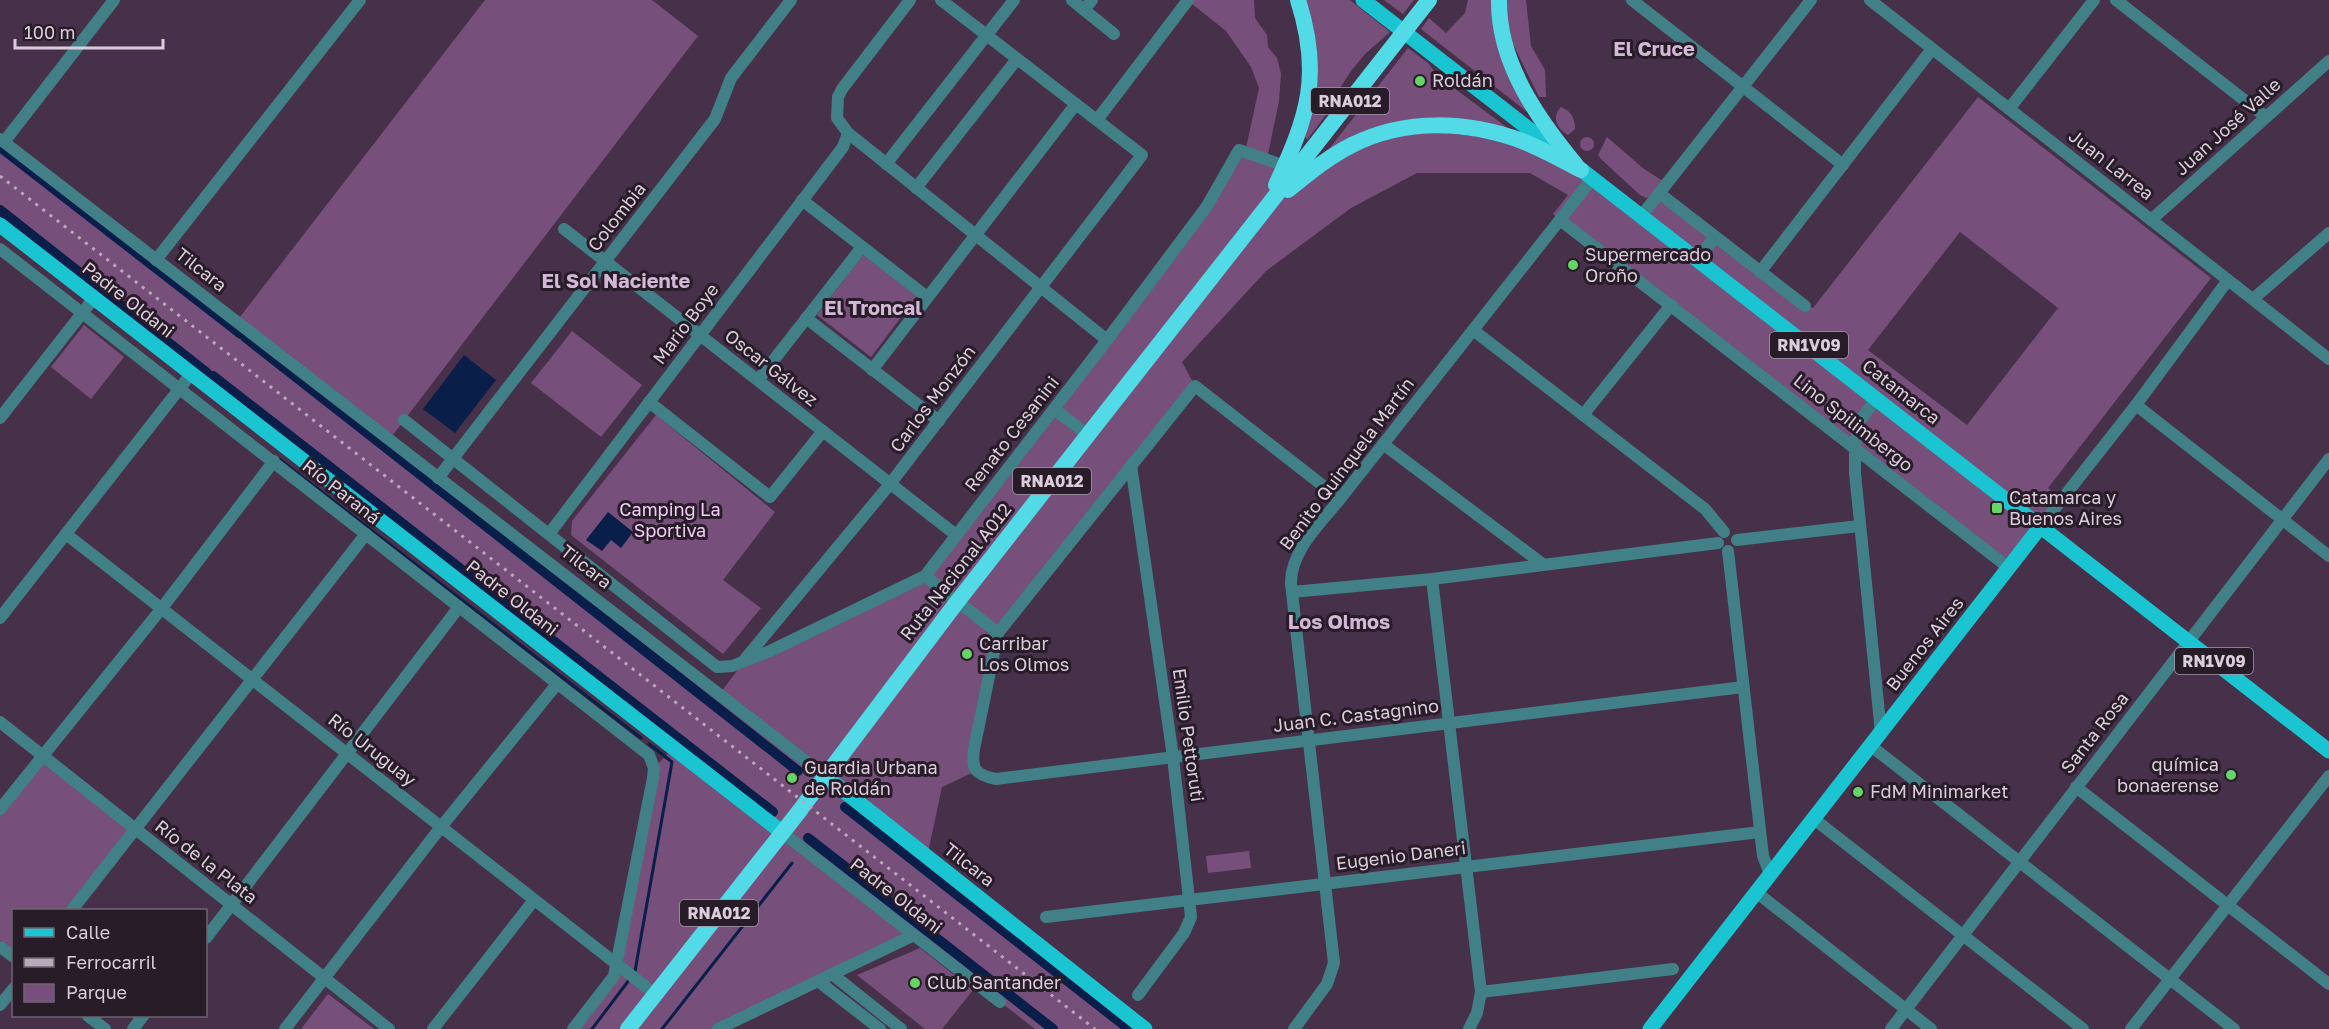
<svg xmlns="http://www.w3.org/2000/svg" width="2329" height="1029" font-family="'Golos Text',sans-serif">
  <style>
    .green { fill: #774f7b; fill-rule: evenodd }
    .water { fill: #0a1e4a }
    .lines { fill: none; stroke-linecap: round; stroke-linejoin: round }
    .stream { stroke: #0a1e4a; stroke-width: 3 }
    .canal { stroke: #0a1e4a; stroke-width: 10 }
    .minor { stroke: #408086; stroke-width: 12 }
    .major { stroke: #1ac4d1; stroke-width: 15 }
    .highway { stroke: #52dae6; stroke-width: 16 }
    .rail { stroke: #b9a9ba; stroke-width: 3; stroke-dasharray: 3 6; stroke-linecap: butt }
    .poi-dot { fill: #67d466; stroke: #271c28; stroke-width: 2 }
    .labels { text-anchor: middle; stroke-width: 6; stroke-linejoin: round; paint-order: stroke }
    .shield { fill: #271c28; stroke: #a598a6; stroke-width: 1.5 }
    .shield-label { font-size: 16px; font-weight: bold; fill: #dbcddc }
    .poi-label { font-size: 18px; fill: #dbcddc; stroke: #271c28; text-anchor: start }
    .street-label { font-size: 18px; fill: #dbcddc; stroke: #271c28 }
    .park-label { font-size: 18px; fill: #f3cdf7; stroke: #271c28 }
    .neighbourhood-label { font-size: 20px; font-weight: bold; fill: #d3b7d6; stroke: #271c28 }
  </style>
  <rect width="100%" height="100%" fill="#473049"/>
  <!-- green -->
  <g class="green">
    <path d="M485 0H652L698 36 389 440 719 695 745 660 925 576 1107 340 1239 150 1309 173 1404 128 1525 142 1641 215 1659 193 1805 306 1813 308 1978 97 2211 278 2048 488 2062 500 2009 568 1553 214 1568 195 1530 173H1417L1351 208 1266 271 1182 362 1195 386 998 633 976 771 942 787 927 857 1145 1029H1035L914 935 718 1029H573L614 976 654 768 673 748 0 225V139L236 322ZM1960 232 2058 308 1967 425 1868 350Z"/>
    <polygon points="1194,0 1254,0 1255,18 1267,35 1268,47 1277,58 1281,74 1279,101 1268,154 1246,148 1259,88 1251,67 1226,31 1192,4"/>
    <polygon points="1305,0 1350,0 1390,32 1365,54 1351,71 1334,97 1332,107 1307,140 1304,134"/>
    <polygon points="1384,0 1414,0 1403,14"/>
    <polygon points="1468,0 1494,0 1530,114 1421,29 1429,18 1446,33 1465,13"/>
    <polygon points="1503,0 1526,0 1531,46 1545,70 1546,97 1539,97 1512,42"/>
    <polygon points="1408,48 1428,63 1438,76 1509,129 1446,120 1329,153 1329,149"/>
    <path d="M1561 107C1571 111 1575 118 1575 129L1568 135C1557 129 1551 117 1561 107Z"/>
    <polygon points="1607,137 1644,169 1663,181 1652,195 1646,198 1640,195 1601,159 1598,155"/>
    <circle cx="1587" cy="144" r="7"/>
    <polygon points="863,255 917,296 871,357 817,315"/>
    <polygon points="84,325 124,357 91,399 51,367"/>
    <polygon points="572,331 642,385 601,437 531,383"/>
    <polygon points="656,415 775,512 723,580 761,608 723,654 571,535 572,521"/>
    <polygon points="45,762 130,831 67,910 14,910 13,950 0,940 0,814"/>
    <polygon points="1249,851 1251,868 1208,873 1206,856"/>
    <polygon points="920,948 973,990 942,1029 925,1029 857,975"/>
    <polygon points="328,994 374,1029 301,1029"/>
  </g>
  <!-- water -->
  <g class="water">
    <polygon points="464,355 496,380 455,433 423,409"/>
    <polygon points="608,512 633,532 621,548 611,540 602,551 586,540"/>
  </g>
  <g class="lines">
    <!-- stream -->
    <g class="stream">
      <polyline points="279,459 641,738"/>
      <polyline points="635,971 672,762 649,744"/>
      <polyline points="592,1029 629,980"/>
      <polyline points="662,1029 792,863"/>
    </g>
    <!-- canal -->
    <g class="canal">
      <polyline points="0,147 241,334"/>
      <polyline points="0,210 207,373"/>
      <polyline points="245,337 798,771"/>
      <polyline points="213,376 773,812"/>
      <polyline points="845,807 1129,1029"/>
      <polyline points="808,838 1053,1029"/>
    </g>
    <!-- minor -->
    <g class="minor">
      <polyline points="910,0 842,89 838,97 837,118 848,133 1107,340"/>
      <polyline points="1072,0 1114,34"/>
      <polyline points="1632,0 1843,165"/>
      <polyline points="1870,0 2329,359"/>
      <polyline points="2116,0 2266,117"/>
      <polyline points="1084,10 1092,0"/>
      <polyline points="2009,109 2094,0"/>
      <polyline points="1097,120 1188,0"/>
      <polyline points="0,139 825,776"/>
      <polyline points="4,142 114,0"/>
      <polyline points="886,164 1014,0"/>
      <polyline points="916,188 1017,59"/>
      <polyline points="1659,193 1805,306"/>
      <polyline points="802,200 927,297"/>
      <polyline points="1642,215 1811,0"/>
      <polyline points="1560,220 2009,568"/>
      <polyline points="2151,220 2329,61"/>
      <polyline points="564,229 956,535"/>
      <polyline points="0,249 649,755 654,768 653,778 614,976 573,1029"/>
      <polyline points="1698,259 1715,237"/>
      <polyline points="156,260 360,0"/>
      <polyline points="1760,272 1932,49"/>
      <polyline points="2253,299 2329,233"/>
      <polyline points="806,318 939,421"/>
      <polyline points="1473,330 1705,509 1724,532"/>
      <polyline points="872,370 1076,104"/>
      <polyline points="758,380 862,247"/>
      <polyline points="1877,398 1859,422 1855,447 1855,473 1881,733"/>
      <polyline points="649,402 770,497 823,431"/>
      <polyline points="2136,405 2329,556"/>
      <polyline points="1054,409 1088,435"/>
      <polyline points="1583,415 1671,305"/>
      <polyline points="0,418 94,298"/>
      <polyline points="404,420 717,667 732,666 770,651 925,576 1107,340 1207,206 1239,150 1291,168"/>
      <polyline points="1383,444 1544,565"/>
      <polyline points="1131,465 1173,757 1191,917 1184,933 1138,995"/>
      <polyline points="438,478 715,119 731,78 791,0"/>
      <path d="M1340 499 1195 386 998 633 974 749C971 770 976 775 996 779L1743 687"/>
      <polyline points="2041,526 2136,405 2228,280"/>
      <polyline points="66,534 655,994"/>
      <polyline points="549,534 843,147 848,133"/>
      <polyline points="1737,540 1859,526"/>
      <polyline points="1728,551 1763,856 1770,874"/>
      <polyline points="925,576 998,633"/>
      <polyline points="1432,579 1481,992 1477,1013 1469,1029"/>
      <polyline points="1292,592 1432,579 1718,543"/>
      <polyline points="0,618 191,374"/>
      <polyline points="745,659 890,484 1142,155 941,0"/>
      <polyline points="0,722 389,1029"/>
      <polyline points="1871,746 2234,1029"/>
      <polyline points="2076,787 2329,984"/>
      <polyline points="0,809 162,608 274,461"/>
      <polyline points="1814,819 2083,1029"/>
      <polyline points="783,833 1000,1002"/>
      <polyline points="1756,892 1931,1029"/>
      <polyline points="72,910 366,534"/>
      <polyline points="1046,917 1760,832"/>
      <polyline points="206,938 459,607"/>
      <polyline points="0,947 14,957"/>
      <polyline points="832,974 901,1029"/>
      <polyline points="818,981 880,1029"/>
      <polyline points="1481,992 1673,969"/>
      <polyline points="0,1005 14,988"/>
      <polyline points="88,1016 105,1029"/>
      <polyline points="133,1029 143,1016"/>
      <polyline points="285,1029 441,827 557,684"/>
      <polyline points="433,1029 534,900"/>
      <polyline points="718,1029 914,935"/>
      <path d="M1294 1029 1327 984 1334 963 1291 584C1290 551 1321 523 1340 499L1592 179"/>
      <polyline points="1891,1029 2329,459"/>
      <polyline points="2131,1029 2329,776"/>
    </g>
    <!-- major -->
    <g class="major">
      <polyline points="1363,0 2329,751"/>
      <polyline points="0,225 783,833"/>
      <polyline points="825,776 1145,1029"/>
      <polyline points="1650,1029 2041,526"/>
    </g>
    <!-- highway -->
    <g class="highway">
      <path d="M1499 0C1498 63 1538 119 1576 165"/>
      <path d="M1276 185C1308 116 1322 75 1298 0"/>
      <path d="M1288 190C1308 174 1328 157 1352 145 1406 118 1467 121 1522 141 1542 149 1562 160 1581 170"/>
      <polyline points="803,806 957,602 1429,0"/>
      <polyline points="628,1029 801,809"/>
    </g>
    <!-- rail -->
    <polyline class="rail" points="0,176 1095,1029"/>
  </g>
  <!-- markers -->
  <g class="poi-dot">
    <circle cx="1420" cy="81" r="6"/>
    <circle cx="1573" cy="265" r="6"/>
    <rect x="1991" y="502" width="12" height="12" rx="3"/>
    <circle cx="967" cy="654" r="6"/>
    <circle cx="2231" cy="775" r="6"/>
    <circle cx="792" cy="778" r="6"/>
    <circle cx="1858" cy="792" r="6"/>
    <circle cx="915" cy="983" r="6"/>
  </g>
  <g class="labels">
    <!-- shield labels -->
    <g class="shield">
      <rect x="1311" y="88" width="78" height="26" rx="4.5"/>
      <rect x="1770" y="332" width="78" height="26" rx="4.5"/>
      <rect x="1013" y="468" width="78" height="26" rx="4.5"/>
      <rect x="2175" y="648" width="78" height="26" rx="4.5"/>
      <rect x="680" y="900" width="78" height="26" rx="4.5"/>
    </g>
    <g class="shield-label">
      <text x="1350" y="107">RNA012</text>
      <text x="1809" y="351">RN1V09</text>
      <text x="1052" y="487">RNA012</text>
      <text x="2214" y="667">RN1V09</text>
      <text x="719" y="919">RNA012</text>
    </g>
    <!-- poi labels -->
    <g class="poi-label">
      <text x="1432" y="87">Roldán</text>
      <text x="1585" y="261">Supermercado<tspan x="1585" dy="21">Oroño</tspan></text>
      <text x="2009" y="504">Catamarca y<tspan x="2009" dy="21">Buenos Aires</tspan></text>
      <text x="979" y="650">Carribar<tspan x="979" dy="21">Los Olmos</tspan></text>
      <text x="2219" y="771" text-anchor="end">química<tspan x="2219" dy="21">bonaerense</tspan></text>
      <text x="804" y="774">Guardia Urbana<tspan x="804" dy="21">de Roldán</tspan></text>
      <text x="1870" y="798">FdM Minimarket</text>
      <text x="927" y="989">Club Santander</text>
    </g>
    <!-- street labels -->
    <g class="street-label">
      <text transform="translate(2228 127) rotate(-42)" y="6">Juan José Valle</text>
      <text transform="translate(2111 165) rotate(38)" y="6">Juan Larrea</text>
      <text transform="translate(617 217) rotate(-52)" y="6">Colombia</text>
      <text transform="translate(201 270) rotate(38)" y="6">Tilcara</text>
      <text transform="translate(128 300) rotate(38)" y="6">Padre Oldani</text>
      <text transform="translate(686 324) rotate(-53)" y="6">Mario Boye</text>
      <text transform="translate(771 368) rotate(38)" y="6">Oscar Gálvez</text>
      <text transform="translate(1901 392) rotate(38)" y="6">Catamarca</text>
      <text transform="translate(933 399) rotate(-53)" y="6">Carlos Monzón</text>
      <text transform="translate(1853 423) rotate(38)" y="6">Lino Spilimbergo</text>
      <text transform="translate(1012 434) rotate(-52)" y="6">Renato Cesanini</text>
      <text transform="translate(1347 464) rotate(-53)" y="6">Benito Quinquela Martín</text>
      <text transform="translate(341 492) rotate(38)" y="6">Río Paraná</text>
      <text transform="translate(586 567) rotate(38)" y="6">Tilcara</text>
      <text transform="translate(956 572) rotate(-52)" y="6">Ruta Nacional A012</text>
      <text transform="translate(512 598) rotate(38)" y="6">Padre Oldani</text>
      <text transform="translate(1925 644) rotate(-52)" y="6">Buenos Aires</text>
      <text transform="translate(1356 716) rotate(-7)" y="6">Juan C. Castagnino</text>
      <text transform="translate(2095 733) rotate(-52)" y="6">Santa Rosa</text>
      <text transform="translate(1188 735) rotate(82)" y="6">Emilio Pettoruti</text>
      <text transform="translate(372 750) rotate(38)" y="6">Río Uruguay</text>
      <text transform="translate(1401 856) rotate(-7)" y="6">Eugenio Daneri</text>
      <text transform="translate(206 862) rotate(38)" y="6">Río de la Plata</text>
      <text transform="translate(969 865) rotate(38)" y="6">Tilcara</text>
      <text transform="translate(896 896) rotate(38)" y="6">Padre Oldani</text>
    </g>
    <!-- park labels -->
    <g class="park-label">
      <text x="670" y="516">Camping La<tspan x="670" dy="21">Sportiva</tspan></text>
    </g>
    <!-- neighbourhood labels -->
    <g class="neighbourhood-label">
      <text x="1654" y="56">El Cruce</text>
      <text x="616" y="288">El Sol Naciente</text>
      <text x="873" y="315">El Troncal</text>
      <text x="1339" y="629">Los Olmos</text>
    </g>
  </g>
  <!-- legend -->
  <rect x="12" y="909" width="195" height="108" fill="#271c28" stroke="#6f6370" stroke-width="1.5"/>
  <rect x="24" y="928" width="30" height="9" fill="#1ac4d1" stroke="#6f6370" stroke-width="1.5"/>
  <text x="66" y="939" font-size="18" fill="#dbcddc">Calle</text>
  <rect x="24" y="958" width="30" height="9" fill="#b9a9ba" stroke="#6f6370" stroke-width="1.5"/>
  <text x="66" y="969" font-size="18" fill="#dbcddc">Ferrocarril</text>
  <rect x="24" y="984" width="30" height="18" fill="#774f7b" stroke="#6f6370" stroke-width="1.5"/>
  <text x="66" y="999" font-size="18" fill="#dbcddc">Parque</text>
  <!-- scale -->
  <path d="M15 39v9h148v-9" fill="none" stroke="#dbcddc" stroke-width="3"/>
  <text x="24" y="39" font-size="18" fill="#dbcddc" stroke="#271c28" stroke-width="4.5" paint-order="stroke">100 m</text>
</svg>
